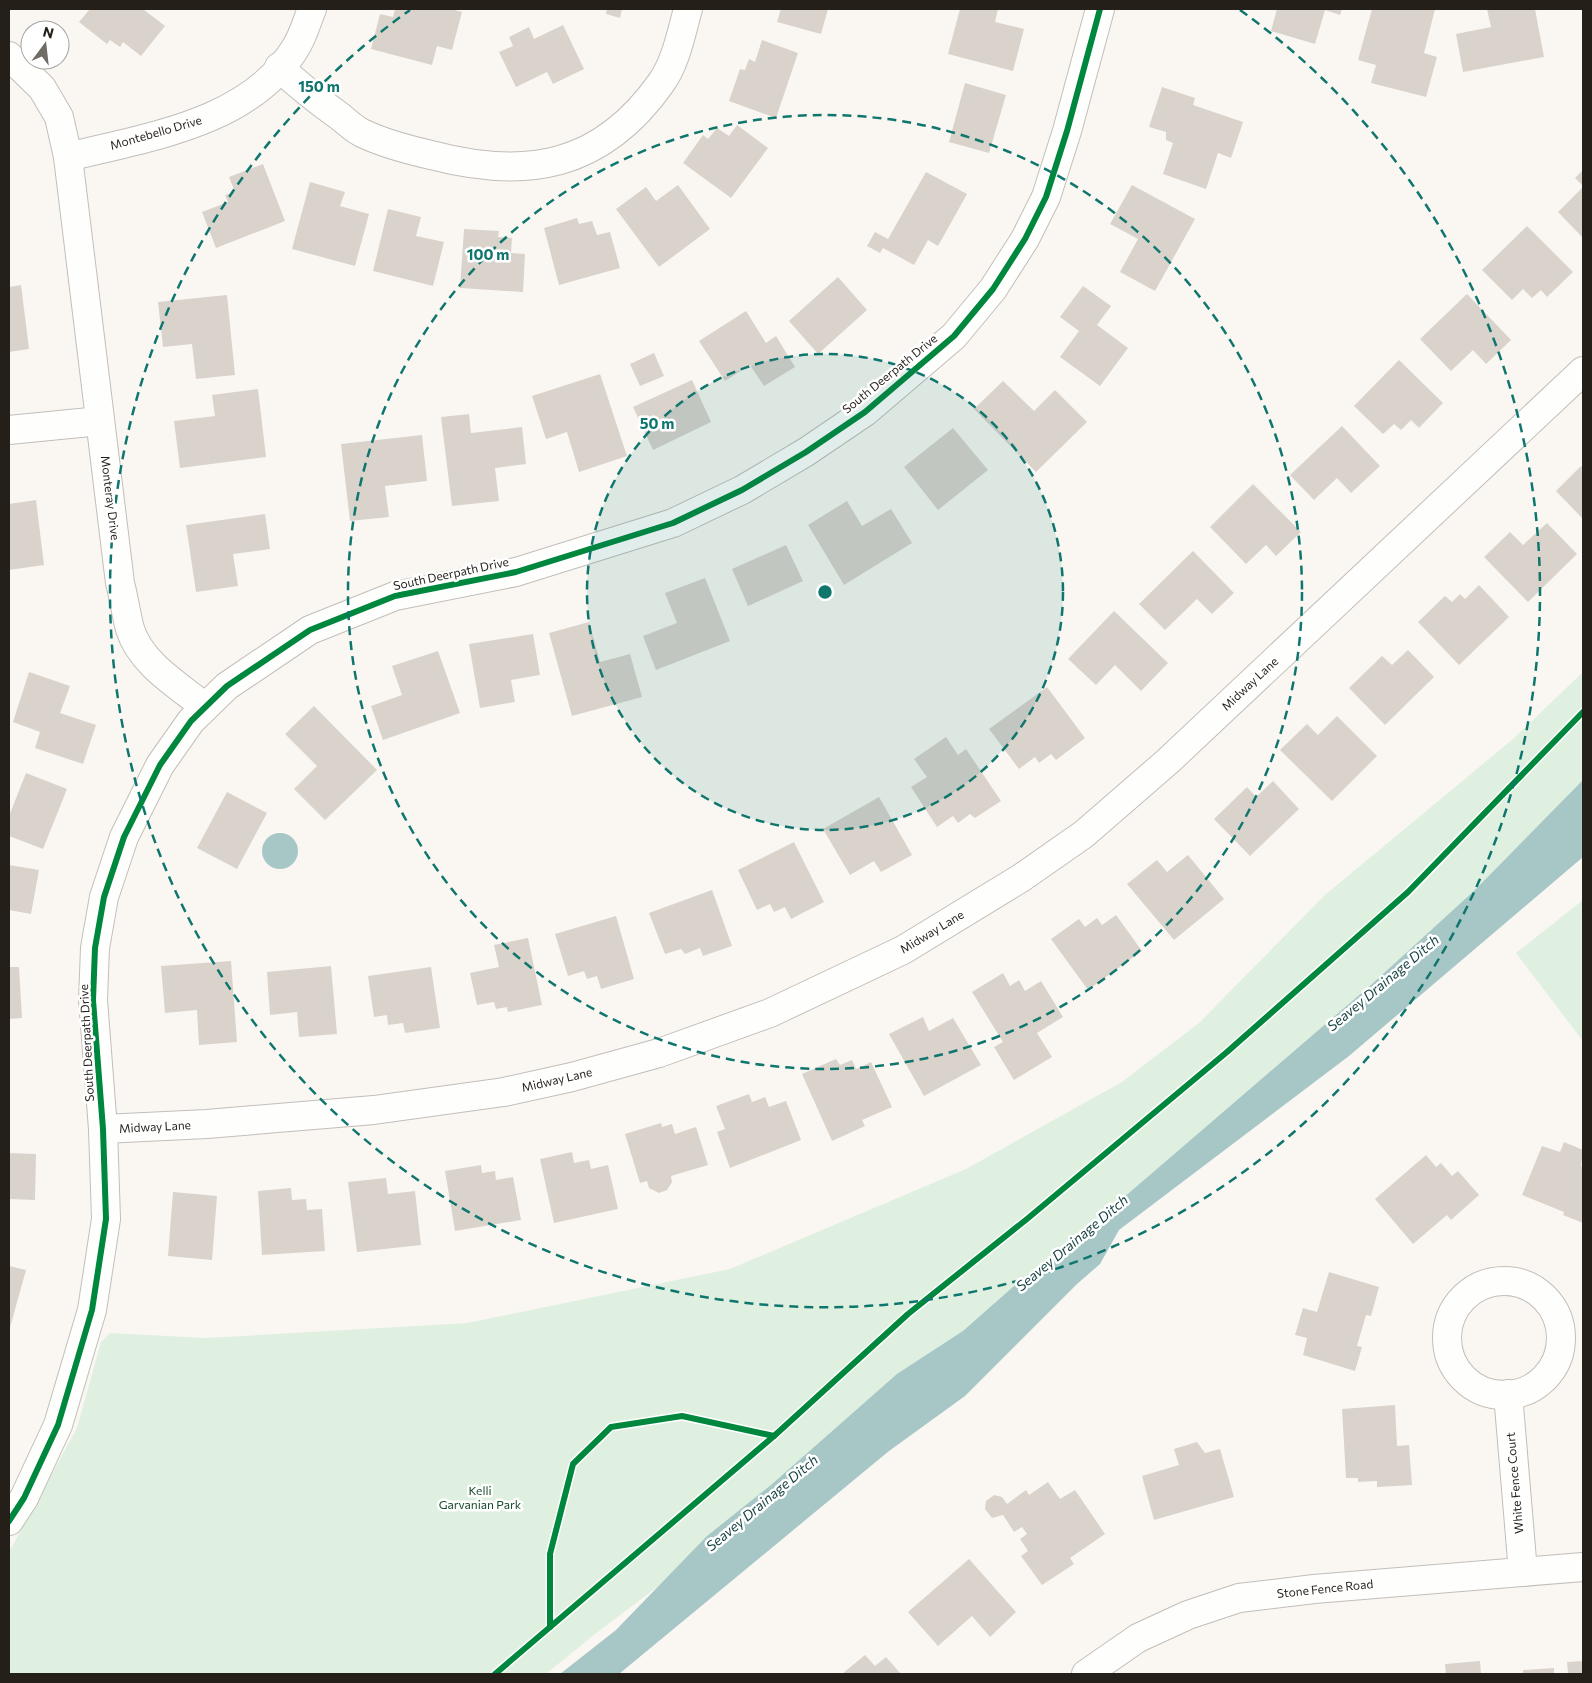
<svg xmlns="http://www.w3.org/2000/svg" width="1592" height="1683" font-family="Commissioner,sans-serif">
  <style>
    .green { fill: #dfefe0 }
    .water { fill: #a7c6c6 }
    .building { fill: #dad3cc }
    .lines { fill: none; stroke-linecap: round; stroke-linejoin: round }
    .minor-casing { stroke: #c2beba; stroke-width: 30 }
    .minor { stroke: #fefefd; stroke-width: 28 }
    .cycleway-casing { stroke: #fff; stroke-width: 9 }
    .cycleway { stroke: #00873e; stroke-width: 6 }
    .ring { fill: none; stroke: #0f766e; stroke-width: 2.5; stroke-dasharray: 9 6 }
    .labels { text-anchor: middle; stroke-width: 5; stroke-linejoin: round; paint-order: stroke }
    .street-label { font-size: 12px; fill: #241f19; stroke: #fff }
    .park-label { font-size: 12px; fill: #154929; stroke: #fff }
    .water-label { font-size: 14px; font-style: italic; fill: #194445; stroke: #fff }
    .centre { fill: #0f766e; stroke: #fff; stroke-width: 2.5 }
    .ring-label { font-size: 15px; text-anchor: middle; font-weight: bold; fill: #0f766e; stroke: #fff; stroke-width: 5; stroke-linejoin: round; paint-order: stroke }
  </style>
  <rect width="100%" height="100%" fill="#faf7f3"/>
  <!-- green -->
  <g class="green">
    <polygon points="1583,672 1583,843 811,1471 595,1634 546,1674 9,1674 9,1552 77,1428 101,1342 110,1333 206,1338 468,1323 730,1269 966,1169 1122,1082 1199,1023 1325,895 1513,739"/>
    <polygon points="1583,900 1583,1041 1516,953"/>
  </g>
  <!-- water -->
  <g class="water">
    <polygon points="1583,780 1583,857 1349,1056 1119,1230 1100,1264 1077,1284 965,1396 889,1451 619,1674 560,1674 616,1630 707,1536 771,1485 897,1374 963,1331 1023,1278 1072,1242 1371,985 1475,890"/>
    <circle cx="280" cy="851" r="18"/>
  </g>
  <!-- building -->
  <g class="building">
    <polygon points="90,9 143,9 165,26 141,56 123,42 120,47 110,40 107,44 79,22"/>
    <polygon points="395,9 451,9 462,12 452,50 437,46 432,65 371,49 380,14 393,17"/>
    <polygon points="607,9 622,9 620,18 606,14"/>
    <polygon points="781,9 828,9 821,34 777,22"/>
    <polygon points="960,9 998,9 995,22 1024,29 1013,71 948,54"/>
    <polygon points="1277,9 1342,9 1340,15 1325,10 1315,44 1271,31"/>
    <polygon points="1372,9 1435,9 1424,53 1437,57 1426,97 1371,83 1376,65 1358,60"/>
    <polygon points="1487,9 1535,9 1544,57 1463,72 1456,34 1491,27"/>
    <polygon points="563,25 584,69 553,84 547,72 516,87 499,52 513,46 509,37 529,27 534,39"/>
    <polygon points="762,40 798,53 776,118 729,101 740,69 745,70 749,59 755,62"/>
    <polygon points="965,83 1006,95 989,153 949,142"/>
    <polygon points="1162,87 1195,98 1193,105 1243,122 1231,158 1218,153 1206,189 1163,174 1173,143 1166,140 1166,132 1149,127"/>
    <polygon points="737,125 768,148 731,198 683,163 703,135 708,139 717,128 729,136"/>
    <polygon points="263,164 285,221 216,248 202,212 228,202 225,195 235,192 229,177"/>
    <polygon points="1583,170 1583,186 1575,178"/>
    <polygon points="926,172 967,194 938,246 928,240 914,265 883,248 880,253 867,246 875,232 888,239"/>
    <polygon points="310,182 345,192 340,206 369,214 355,266 292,249"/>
    <polygon points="678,185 710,229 659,267 616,209 646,187 656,201"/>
    <polygon points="1132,185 1195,219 1155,291 1120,272 1138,239 1110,224"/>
    <polygon points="1583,187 1583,238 1558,212"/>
    <polygon points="388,209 421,217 416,236 444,242 433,286 373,271"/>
    <polygon points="577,218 579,224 592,221 597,235 610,232 620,268 559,285 544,228"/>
    <polygon points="1527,226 1573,272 1547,297 1541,290 1532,298 1523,289 1512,300 1482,270"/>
    <polygon points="464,229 499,231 498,237 512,238 511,253 525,254 523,292 460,288"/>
    <polygon points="838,277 867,310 818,354 789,321"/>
    <polygon points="21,285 29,349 9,352 9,287"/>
    <polygon points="1083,286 1111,306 1097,325 1128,348 1100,386 1060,357 1079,331 1060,317"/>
    <polygon points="1467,294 1511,340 1486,364 1473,350 1451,371 1420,339"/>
    <polygon points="227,295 235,375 196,379 192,344 163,347 158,302"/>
    <polygon points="746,311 766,343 776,336 795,367 764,386 750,365 725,381 699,341"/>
    <polygon points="654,353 664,376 640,386 630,364"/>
    <polygon points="1399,360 1443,403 1419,428 1411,420 1401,430 1394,424 1383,434 1354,406"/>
    <polygon points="600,374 627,456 579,472 567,432 546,439 532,396"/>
    <polygon points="692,380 711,422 653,450 633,407"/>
    <polygon points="1003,381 1034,411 1055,390 1087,422 1036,472 974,409"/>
    <polygon points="258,389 266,457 180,468 174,421 215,416 212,395"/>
    <polygon points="469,414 471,433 522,427 526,464 495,468 499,501 452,506 441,417"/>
    <polygon points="1342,426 1380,466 1351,493 1337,478 1314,500 1290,475"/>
    <polygon points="953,428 988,470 938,510 904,467"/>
    <polygon points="422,435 427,481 385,486 389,517 350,521 341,444"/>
    <polygon points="1581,466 1583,469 1583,519 1556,491"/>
    <polygon points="1253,484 1301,532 1276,556 1266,545 1246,564 1210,527"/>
    <polygon points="36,500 44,565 9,570 9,504"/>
    <polygon points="847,501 862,526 891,509 912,543 844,585 808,525"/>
    <polygon points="265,514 270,549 233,554 238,586 196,592 186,525"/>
    <polygon points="1547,523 1577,554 1528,602 1484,557 1510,532 1523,545"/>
    <polygon points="786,545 803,581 748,606 732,569"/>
    <polygon points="1193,551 1234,593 1212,614 1197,599 1165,630 1139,604"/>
    <polygon points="705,578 730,641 656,670 643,636 677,623 665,593"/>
    <polygon points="1479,585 1509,617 1459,665 1418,622 1445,596 1452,602 1460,594 1465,599"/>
    <polygon points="1114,611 1168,663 1141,691 1115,665 1096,685 1068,659"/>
    <polygon points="589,622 600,662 630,654 642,697 572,716 549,633"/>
    <polygon points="533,634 540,675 511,680 515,702 480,708 469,644"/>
    <polygon points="1408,650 1434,677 1385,725 1349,688 1382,656 1392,665"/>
    <polygon points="438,651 460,713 383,740 371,706 402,695 392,666"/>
    <polygon points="29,672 70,686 60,713 96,725 83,764 35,748 40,732 13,722"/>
    <polygon points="1047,687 1085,738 1056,760 1051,754 1039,763 1035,757 1019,769 989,729"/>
    <polygon points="314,706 377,770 325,820 294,789 317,766 285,734"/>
    <polygon points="1337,716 1377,756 1332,801 1280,750 1307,724 1318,735"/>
    <polygon points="946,737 958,755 966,749 1001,801 975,818 970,814 958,823 953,816 937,827 911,787 927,777 914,759"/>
    <polygon points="26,773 67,789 43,849 9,836 9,816"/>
    <polygon points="1273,781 1299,809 1250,856 1214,819 1247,787 1256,797"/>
    <polygon points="227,792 267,813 237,869 197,848"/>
    <polygon points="879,797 912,855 881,872 874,861 850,875 823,829"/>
    <polygon points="794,842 824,902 791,919 785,907 774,912 770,904 757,910 738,870"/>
    <polygon points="1188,855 1224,899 1174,940 1127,884 1157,860 1167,872"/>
    <polygon points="9,865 39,870 31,914 9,910"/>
    <polygon points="712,890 732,946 703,956 700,948 685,954 681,949 665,954 649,913"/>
    <polygon points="1116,915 1142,951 1088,990 1051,939 1079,919 1085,927 1097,918 1102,925"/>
    <polygon points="616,916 634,979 601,989 597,976 587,979 584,971 568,976 555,934"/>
    <polygon points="528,938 542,1005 508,1012 507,1007 496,1009 494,1002 477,1005 470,973 499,967 494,945"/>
    <polygon points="231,961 237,1042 199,1045 197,1010 165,1013 161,966"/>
    <polygon points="331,966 337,1034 299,1037 297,1012 270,1015 267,972"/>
    <polygon points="9,967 19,967 22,1018 9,1019"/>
    <polygon points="431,967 440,1028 405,1033 403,1023 388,1025 387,1015 374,1017 368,976"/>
    <polygon points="1003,973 1010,986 1019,980 1025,991 1041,981 1063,1017 1037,1033 1052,1057 1014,1080 994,1047 1003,1042 972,992"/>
    <polygon points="923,1017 929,1031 953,1018 981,1065 924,1096 889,1034"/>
    <polygon points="836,1059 840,1065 852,1060 856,1069 871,1062 892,1107 862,1120 865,1126 832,1141 802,1074"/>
    <polygon points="749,1094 752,1102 765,1097 769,1107 786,1101 801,1140 730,1168 717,1132 725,1129 716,1106"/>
    <polygon points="661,1123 662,1127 672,1124 675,1134 696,1127 708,1165 671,1176 672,1182 667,1190 659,1193 649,1188 647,1181 640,1183 625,1134"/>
    <polygon points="1564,1142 1583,1150 1581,1166 1583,1167 1583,1223 1563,1215 1564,1212 1522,1195 1542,1146 1560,1152"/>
    <polygon points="572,1152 574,1163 589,1160 591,1169 608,1165 618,1209 554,1223 540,1159"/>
    <polygon points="9,1153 36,1154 35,1200 9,1199"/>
    <polygon points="1426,1155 1436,1167 1441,1163 1452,1176 1458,1171 1479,1195 1451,1220 1447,1215 1413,1244 1375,1199"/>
    <polygon points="481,1165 482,1173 495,1171 496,1180 513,1177 521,1220 455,1231 445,1171"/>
    <polygon points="386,1178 388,1194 415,1191 421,1245 357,1252 348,1182"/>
    <polygon points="291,1188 292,1200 306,1199 307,1210 322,1209 325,1251 262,1255 258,1191"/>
    <polygon points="173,1192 217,1196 212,1260 168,1256"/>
    <polygon points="9,1266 26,1270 9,1331"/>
    <polygon points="1329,1272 1379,1287 1371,1316 1366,1315 1357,1346 1362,1347 1355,1371 1303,1355 1307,1338 1295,1335 1303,1308 1317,1312"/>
    <polygon points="1395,1405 1397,1446 1409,1445 1412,1485 1377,1487 1377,1481 1358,1482 1358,1478 1346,1478 1342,1409"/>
    <polygon points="1197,1442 1205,1453 1220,1449 1234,1497 1154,1520 1142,1476 1179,1465 1174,1449"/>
    <polygon points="1048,1482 1060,1499 1075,1490 1105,1534 1070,1558 1074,1564 1042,1585 1021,1556 1028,1551 1020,1539 1027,1534 1022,1527 1014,1532 1003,1515 992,1518 985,1509 986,1501 994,1495 1002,1497 1007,1504 1026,1490 1029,1495"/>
    <polygon points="969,1559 1016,1612 990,1637 972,1616 938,1646 908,1612"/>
    <polygon points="865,1655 875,1666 886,1657 901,1674 842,1674"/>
    <polygon points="1480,1661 1481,1674 1446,1674 1445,1664"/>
    <polygon points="1583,1661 1583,1674 1564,1674 1568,1673 1567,1662"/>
    <polygon points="1554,1668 1554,1674 1523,1674 1523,1670"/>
  </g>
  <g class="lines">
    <!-- minor casing -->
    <g class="minor-casing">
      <g id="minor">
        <path d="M9 56 42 88 59 117 68 157 120 583C124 598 126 614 130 629 141 664 178 685 205 707"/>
        <path d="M279 67C298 85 317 100 338 115 346 121 354 129 362 133 383 143 409 150 431 155 526 180 601 168 661 83 676 62 681 34 688 9"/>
        <path d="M68 157C146 137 250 124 296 47 303 36 307 21 312 9"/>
        <polyline points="9,430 100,421"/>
        <polyline points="103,1129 207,1124 374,1110 504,1092 572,1077 659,1053 770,1013 903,950 1021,878 1084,834 1167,762 1583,371"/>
        <circle cx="1504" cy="1338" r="57"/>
        <polyline points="1508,1394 1523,1572"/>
        <polyline points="9,1521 24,1498 58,1425 92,1310 106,1219 103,1129 93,1000 95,948 104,897 124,837 160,765 191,721 227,686 310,630 395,596 516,572 673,523 742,490 806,452 865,412 954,336 993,289 1025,239 1046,197 1067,131 1100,9"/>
        <polyline points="1086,1674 1138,1638 1188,1615 1239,1598 1314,1589 1583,1567"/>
      </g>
    </g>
    <!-- minor -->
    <use href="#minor" class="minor"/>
    <!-- cycleway casing -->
    <g class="cycleway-casing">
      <g id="cycleway">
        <polyline points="9,1521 24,1498 58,1425 92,1310 106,1219 103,1129 93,1000 95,948 104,897 124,837 160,765 191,721 227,686 310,630 395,596 516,572 673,523 742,490 806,452 865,412 954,336 993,289 1025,239 1046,197 1067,131 1100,9"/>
        <polyline points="550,1627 550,1554 573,1464 611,1427 682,1416 774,1436"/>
        <polyline points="495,1674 774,1436 908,1314 1027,1219 1227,1052 1356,938 1408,892 1583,712"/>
      </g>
    </g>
    <!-- cycleway -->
    <use href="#cycleway" class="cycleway"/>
  </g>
  <!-- distance rings -->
  <circle cx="825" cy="592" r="238" fill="#0f766e" fill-opacity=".12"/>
  <g class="ring">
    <circle cx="825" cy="592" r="238"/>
    <circle cx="825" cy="592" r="477"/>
    <path d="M1240 10A715 715 0 1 1 410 10"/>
  </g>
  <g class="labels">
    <!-- street labels -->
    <g class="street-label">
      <text transform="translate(156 133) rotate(-16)" y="4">Montebello Drive</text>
      <text transform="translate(890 374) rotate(-39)" y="4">South Deerpath Drive</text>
      <text transform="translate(110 498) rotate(83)" y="4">Monteray Drive</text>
      <text transform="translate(451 574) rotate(-12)" y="4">South Deerpath Drive</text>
      <text transform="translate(1250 684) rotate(-43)" y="4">Midway Lane</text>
      <text transform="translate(932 932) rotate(-31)" y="4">Midway Lane</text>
      <text transform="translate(87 1043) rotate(-93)" y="4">South Deerpath Drive</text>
      <text transform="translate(557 1080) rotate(-13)" y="4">Midway Lane</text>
      <text transform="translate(155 1127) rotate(-3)" y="4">Midway Lane</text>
      <text transform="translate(1515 1483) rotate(-95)" y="4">White Fence Court</text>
      <text transform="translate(1325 1589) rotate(-6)" y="4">Stone Fence Road</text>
    </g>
    <!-- park labels -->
    <g class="park-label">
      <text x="480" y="1495">Kelli<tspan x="480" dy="14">Garvanian Park</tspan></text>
    </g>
    <!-- water labels -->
    <g class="water-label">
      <text transform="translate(1383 983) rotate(-40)" y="5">Seavey Drainage Ditch</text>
      <text transform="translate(1072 1243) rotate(-40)" y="5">Seavey Drainage Ditch</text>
      <text transform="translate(762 1503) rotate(-40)" y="5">Seavey Drainage Ditch</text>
    </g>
  </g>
  <circle cx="825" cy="592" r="8" class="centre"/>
  <g class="ring-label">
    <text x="319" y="92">150 m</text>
    <text x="488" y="260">100 m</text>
    <text x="657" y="429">50 m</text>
  </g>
  <!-- border -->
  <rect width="1592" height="1683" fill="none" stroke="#241f19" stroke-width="20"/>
  <!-- north arrow -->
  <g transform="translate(45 45) rotate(15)"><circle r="24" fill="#ffffff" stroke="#a7a5a3"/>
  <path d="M0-4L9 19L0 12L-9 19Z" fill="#6f6b65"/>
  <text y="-8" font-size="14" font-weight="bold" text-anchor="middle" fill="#241f19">N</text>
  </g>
</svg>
